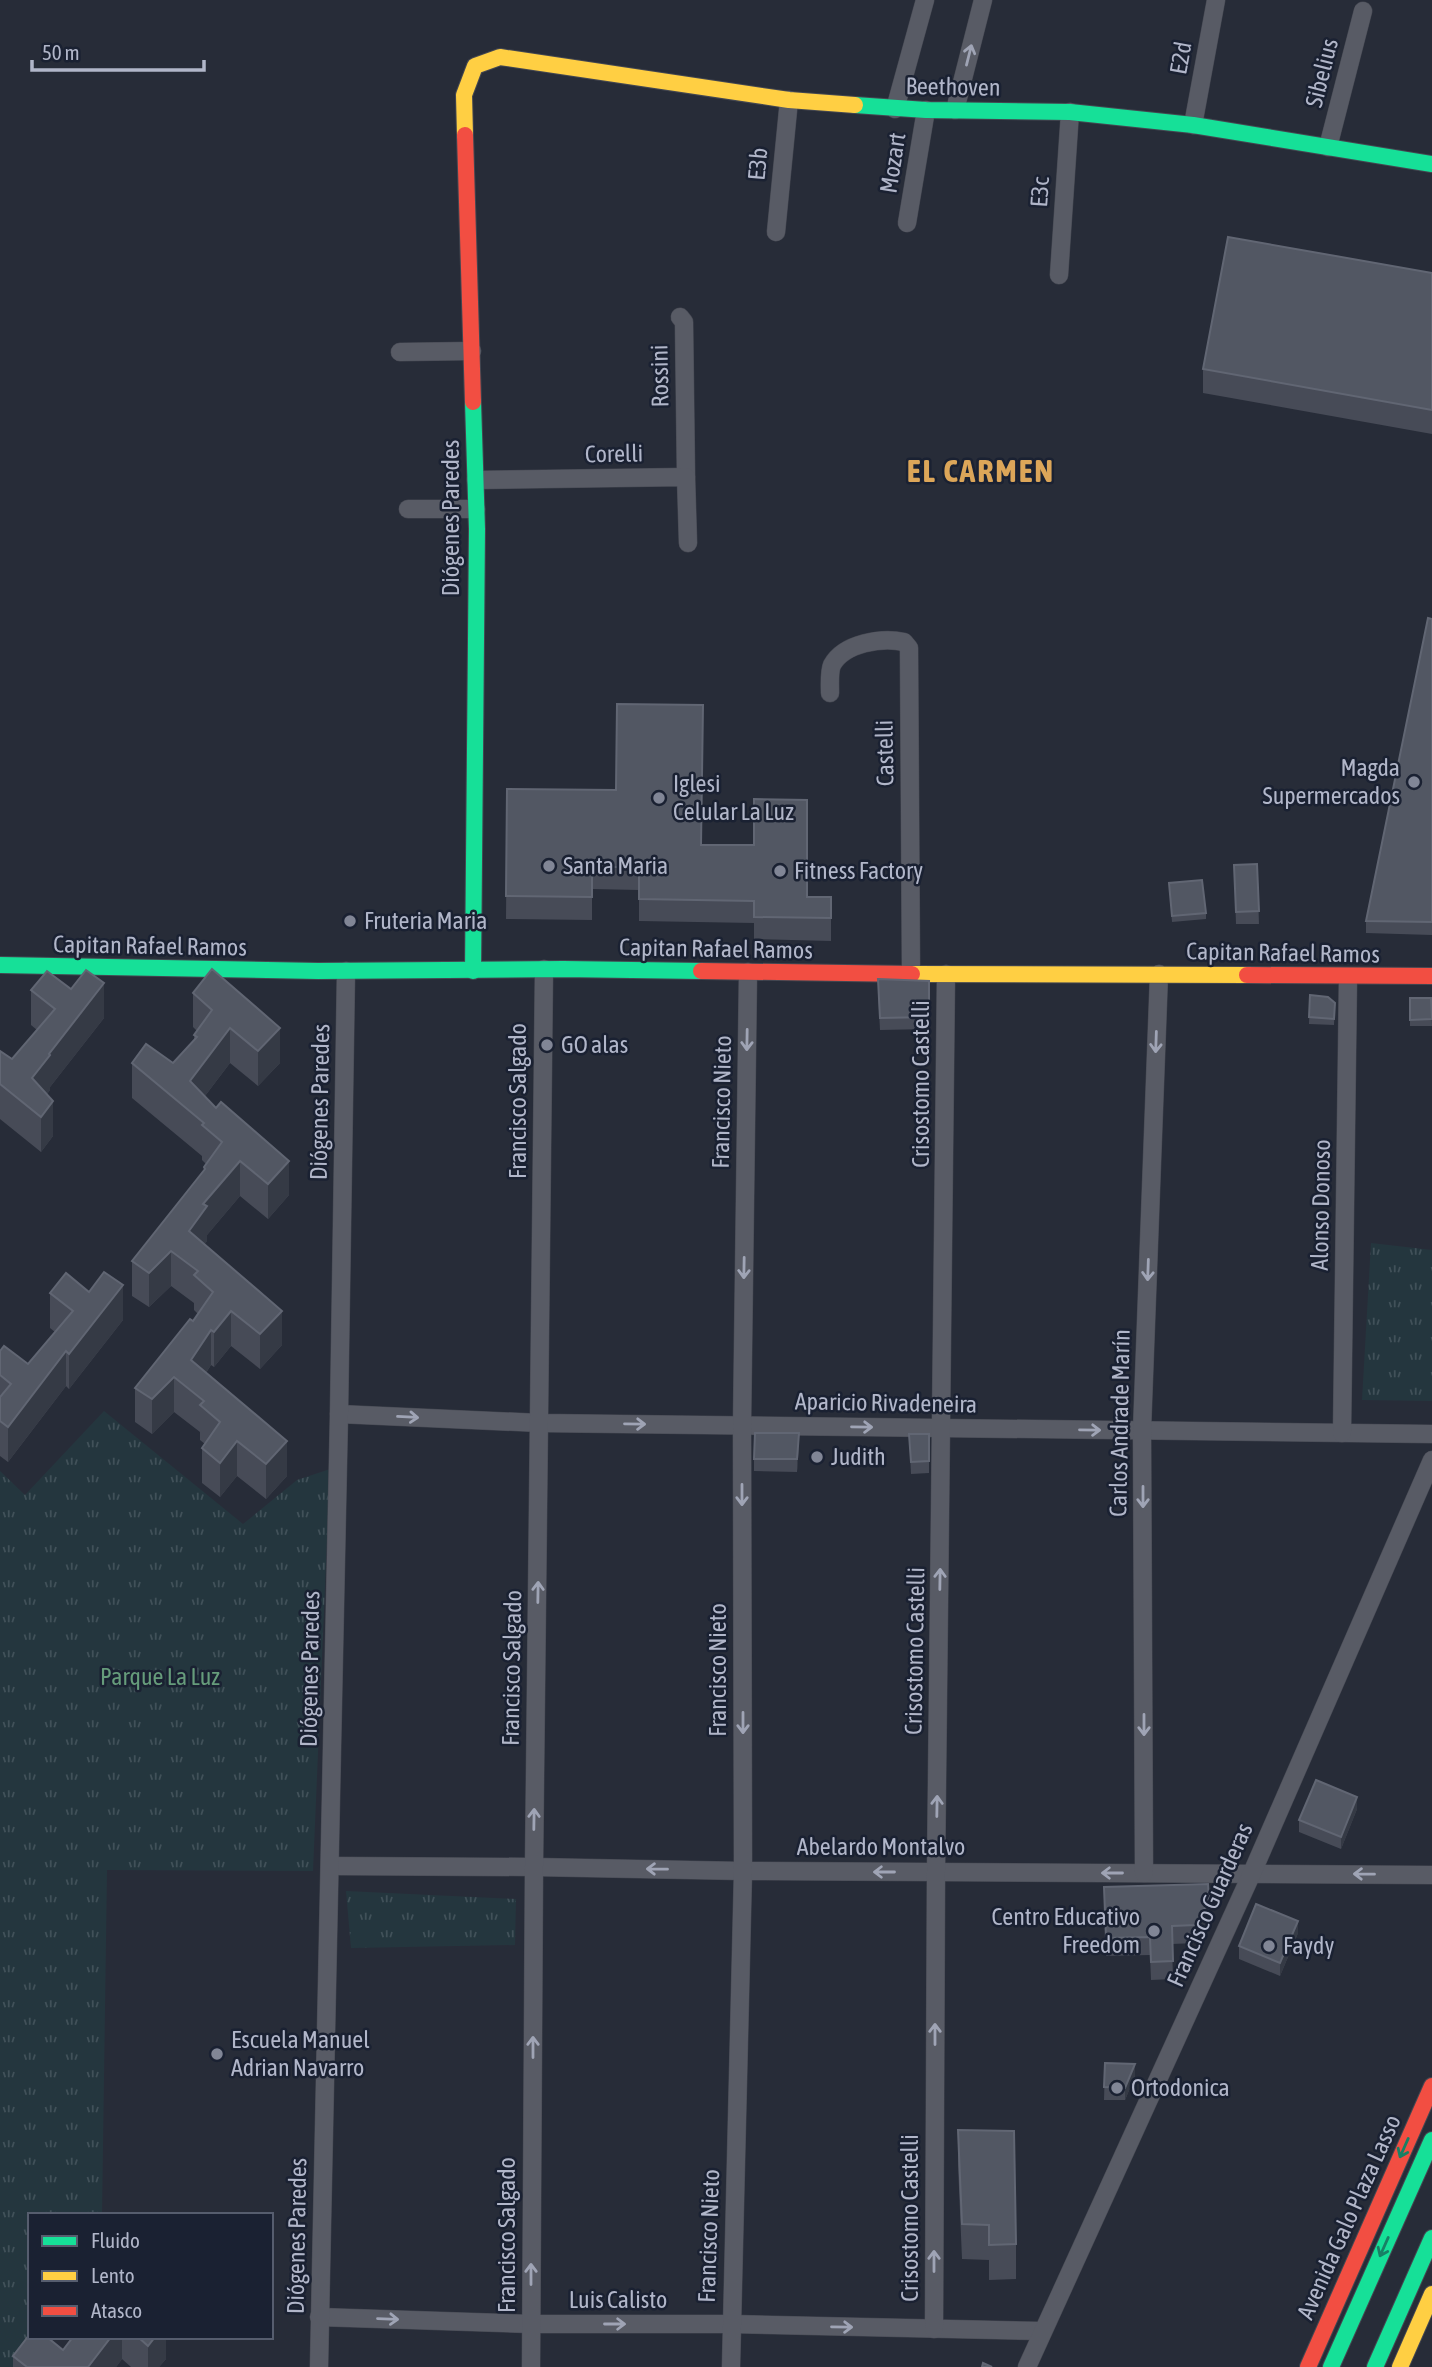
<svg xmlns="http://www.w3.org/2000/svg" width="1432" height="2367" font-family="'Asap Condensed',sans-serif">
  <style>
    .park { fill: url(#park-tufts) }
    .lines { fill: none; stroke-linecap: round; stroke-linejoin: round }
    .street-casing { stroke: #444751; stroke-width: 19 }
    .fast-casing { stroke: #444751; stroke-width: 18 }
    .slow-casing { stroke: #444751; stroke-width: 18 }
    .jam-casing { stroke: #444751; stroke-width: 18 }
    .street { stroke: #585b65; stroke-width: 18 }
    .fast { stroke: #16e098; stroke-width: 16 }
    .slow { stroke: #ffcf43; stroke-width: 16 }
    .jam { stroke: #f24e42; stroke-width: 16 }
    .wall { fill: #474b57 }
    .shaded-wall { fill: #353a45 }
    .building { fill: #525763; stroke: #616673; stroke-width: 2 }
    .oneway { stroke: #9fa4b5 }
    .oneway2 { stroke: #188065 }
    .poi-dot { fill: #818696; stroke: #1a2132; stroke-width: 2.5 }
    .labels { text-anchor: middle; stroke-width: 5; stroke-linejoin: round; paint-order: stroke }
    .street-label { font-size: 24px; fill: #b1b6c9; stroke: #1a2132 }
    .poi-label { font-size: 24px; fill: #b1b6c9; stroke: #1a2132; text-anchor: start }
    .park-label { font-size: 24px; fill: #669c7b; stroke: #1a2132 }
    .district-label { font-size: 32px; font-weight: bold; letter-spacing: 2px; fill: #dca659; stroke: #1a2132 }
  </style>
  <defs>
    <pattern id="park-tufts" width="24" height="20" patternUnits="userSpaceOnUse" patternTransform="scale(1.75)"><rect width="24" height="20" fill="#24363e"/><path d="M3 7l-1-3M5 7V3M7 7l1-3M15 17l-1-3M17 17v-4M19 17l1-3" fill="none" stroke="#415159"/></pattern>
  </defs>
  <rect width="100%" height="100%" fill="#272c38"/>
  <!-- park -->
  <g class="park">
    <polygon points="1371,1243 1432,1250 1432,1401 1362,1400"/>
    <polygon points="104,1411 243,1524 297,1480 330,1469 313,1871 107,1870 102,2215 30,2215 30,2337 50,2337 22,2367 0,2367 0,1471 25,1495"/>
    <polygon points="346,1891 516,1899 515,1945 351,1948"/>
  </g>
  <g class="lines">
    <!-- street casing -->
    <g class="street-casing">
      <g id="street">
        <polyline points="895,109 925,0"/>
        <polyline points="955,110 983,0"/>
        <polyline points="1193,125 1216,0"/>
        <polyline points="1328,147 1363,11"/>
        <polyline points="907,223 926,110"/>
        <polyline points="776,232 789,100"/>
        <polyline points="1059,275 1070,112"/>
        <polyline points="680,317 684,322 686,477"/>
        <polyline points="400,352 472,351"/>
        <polyline points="476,480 686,477 688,543"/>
        <polyline points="408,509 476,509"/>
        <path d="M830 693C830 685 829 672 832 665 844 643 882 637 904 642L909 648 911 974"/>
        <polyline points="339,1414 540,1423 1432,1434"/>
        <polyline points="1342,1433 1348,977"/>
        <polyline points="330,1866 534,1867 743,1871 1432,1875"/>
        <polyline points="1144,1873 1142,1430 1159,974"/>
        <polyline points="319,2317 531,2324 731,2324 1042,2331"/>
        <polyline points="934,2329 936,1872 946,974"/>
        <polyline points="319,2367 339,1414 346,971"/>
        <polyline points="531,2367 534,1867 544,969"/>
        <polyline points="731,2367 743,1871 742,1426 748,972"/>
        <polyline points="1027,2367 1252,1873 1432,1460"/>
      </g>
    </g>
    <!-- fast casing -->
    <g class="fast-casing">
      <g id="fast">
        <polyline points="855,105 926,110 1070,112 1193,125 1432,164"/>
        <polyline points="0,965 318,971 563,969 701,971"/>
        <polyline points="473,971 477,529 473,402"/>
        <polyline points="1331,2367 1432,2140"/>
        <polyline points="1375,2367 1432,2238"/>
      </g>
    </g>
    <!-- slow casing -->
    <g class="slow-casing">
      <g id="slow">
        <polyline points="465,135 464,95 475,66 500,57 789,100 855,105"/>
        <polyline points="912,974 1247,975"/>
        <polyline points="1400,2367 1432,2294"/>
      </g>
    </g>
    <!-- jam casing -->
    <g class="jam-casing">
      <g id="jam">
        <polyline points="465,135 473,402"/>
        <polyline points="701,971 912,974"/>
        <polyline points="1247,975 1432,976"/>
        <polyline points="1308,2367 1432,2086"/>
      </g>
    </g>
    <!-- street -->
    <use href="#street" class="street"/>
    <!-- fast -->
    <use href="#fast" class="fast"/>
    <!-- slow -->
    <use href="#slow" class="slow"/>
    <!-- jam -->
    <use href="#jam" class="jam"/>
  </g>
  <!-- wall -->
  <g class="wall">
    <polygon points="1432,273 1432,434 1203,393 1203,369"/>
    <polygon points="1432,619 1432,935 1366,933 1366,921"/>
    <polygon points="507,789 701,845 807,897 831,897 831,941 754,939 754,923 639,921 639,890 592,889 592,920 506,919"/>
    <polygon points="1257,864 1259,924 1236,924 1234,865"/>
    <polygon points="1169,883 1206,913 1206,919 1172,922"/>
    <polygon points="929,981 929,1029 880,1030 878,992"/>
    <polygon points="31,990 104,1018 50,1087 50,1090 47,1094 53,1136 41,1152 0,1119 0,1051 12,1059 37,1030 31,1025"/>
    <polygon points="193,993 280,1063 258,1086 230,1063 205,1096 289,1195 268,1219 240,1196 207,1235 207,1241 204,1244 282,1345 260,1369 231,1346 214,1367 211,1365 206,1373 287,1476 266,1499 237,1476 220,1497 202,1483 202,1448 205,1444 200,1440 200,1432 174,1412 152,1434 135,1422 135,1388 193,1321 198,1314 194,1310 194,1303 171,1286 149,1307 132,1296 132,1261 204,1171 204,1167 206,1164 202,1160 202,1156 132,1098 132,1063 173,1063 194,1040 194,1035 197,1031 193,1027"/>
    <polygon points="1310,995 1335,1003 1334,1025 1309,1024"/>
    <polygon points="1410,998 1431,998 1432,1026 1410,1026"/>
    <polygon points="50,1293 123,1320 69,1389 66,1386 8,1462 0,1456 0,1351 28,1364 55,1332 50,1328"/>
    <polygon points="909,1434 929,1434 929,1473 911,1474"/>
    <polygon points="799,1445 797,1472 754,1471 754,1459"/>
    <polygon points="1357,1809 1341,1849 1299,1832 1299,1820"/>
    <polygon points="1104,1887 1209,1919 1196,1943 1172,1944 1173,1979 1151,1980 1150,1955 1106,1956"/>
    <polygon points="1298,1933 1280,1976 1239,1959 1239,1946"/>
    <polygon points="1105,2063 1135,2076 1125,2100 1104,2100"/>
    <polygon points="958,2130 1016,2244 1016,2279 989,2280 989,2260 962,2259 958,2165"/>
    <polygon points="73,2337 166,2337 166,2359 159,2367 131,2367 122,2359 116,2367 13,2367 13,2356 63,2350"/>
  </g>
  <!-- shaded-wall -->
  <g class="shaded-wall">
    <polygon points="104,983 104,1018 50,1087 50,1090 34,1111 32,1078 49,1054"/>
    <polygon points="230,1028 230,1063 192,1113 190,1081"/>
    <polygon points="280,1028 280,1063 258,1086 258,1051"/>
    <polygon points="53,1101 53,1136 41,1152 41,1117"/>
    <polygon points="240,1161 240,1196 207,1235 207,1241 189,1266 189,1231 203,1204"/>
    <polygon points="289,1161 289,1195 268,1219 268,1184"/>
    <polygon points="171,1251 171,1286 149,1307 149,1273"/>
    <polygon points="123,1285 123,1320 69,1389 69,1354"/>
    <polygon points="231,1311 231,1346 214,1367 214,1332"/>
    <polygon points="282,1311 282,1345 260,1369 260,1334"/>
    <polygon points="211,1330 211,1365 193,1392 191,1360"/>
    <polygon points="66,1351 66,1386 8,1462 8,1427"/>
    <polygon points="174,1377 174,1412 152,1434 152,1399"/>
    <polygon points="799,1433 799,1445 797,1472 797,1459"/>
    <polygon points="237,1441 237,1476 220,1497 220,1463"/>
    <polygon points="287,1441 287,1476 266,1499 266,1464"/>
    <polygon points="1357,1797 1357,1809 1341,1849 1341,1837"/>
    <polygon points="1209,1900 1209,1919 1196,1943 1196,1925"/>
    <polygon points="1298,1921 1298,1933 1280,1976 1280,1963"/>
    <polygon points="1135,2064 1135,2076 1125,2100 1125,2088"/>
    <polygon points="111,2337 122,2337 122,2359 116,2367 88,2367"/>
    <polygon points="155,2337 166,2337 166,2359 159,2367 148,2367 148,2346"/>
  </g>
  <!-- building -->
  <g class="building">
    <polygon points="1228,237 1432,273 1432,410 1203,369"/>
    <polygon points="1428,618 1432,619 1432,922 1366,921"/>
    <polygon points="617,704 703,705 701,845 754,845 754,799 807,800 807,897 831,897 831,918 754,917 754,901 639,899 639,867 592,867 592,897 506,896 507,789 616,790"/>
    <polygon points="1257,864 1259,911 1236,912 1234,865"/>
    <polygon points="1202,880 1206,913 1172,916 1169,883"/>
    <polygon points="212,969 280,1028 258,1051 230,1028 190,1081 216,1108 221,1102 289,1161 268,1184 240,1161 203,1204 207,1206 189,1231 282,1311 260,1334 231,1311 214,1332 211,1330 191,1360 287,1441 266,1464 237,1441 220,1463 202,1448 220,1422 200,1405 204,1401 174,1377 152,1399 135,1388 190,1319 193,1321 213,1292 194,1275 198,1271 171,1251 149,1273 132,1261 205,1169 204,1167 222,1142 202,1125 204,1123 132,1063 146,1044 173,1063 197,1037 194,1035 212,1010 193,993"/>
    <polygon points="86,970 104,983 49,1054 50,1055 32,1078 53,1101 41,1117 0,1084 0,1051 12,1059 55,1009 31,990 47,971 71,989"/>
    <polygon points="878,979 929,981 929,1017 880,1018"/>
    <polygon points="1310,995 1328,997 1335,1003 1334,1019 1309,1017"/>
    <polygon points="1410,998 1431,998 1432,1019 1410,1020"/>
    <polygon points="104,1272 123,1285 69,1354 66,1351 8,1427 0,1421 0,1397 11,1384 0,1375 0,1351 4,1346 28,1364 73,1311 50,1293 66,1273 89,1292"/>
    <polygon points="755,1433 799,1433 797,1459 754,1459"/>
    <polygon points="909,1434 929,1434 929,1461 911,1462"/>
    <polygon points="1316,1780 1357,1797 1341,1837 1299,1820"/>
    <polygon points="1208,1884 1209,1900 1196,1925 1172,1926 1173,1961 1151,1962 1150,1937 1106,1938 1104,1887"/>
    <polygon points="1256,1904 1298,1921 1280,1963 1239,1946"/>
    <polygon points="1105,2063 1135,2064 1125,2088 1104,2087"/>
    <polygon points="958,2130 1014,2131 1016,2244 989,2245 989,2225 962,2224"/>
    <polygon points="30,2334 30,2337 47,2337 63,2350 73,2337 111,2337 88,2367 27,2367 13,2356"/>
    <polygon points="138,2337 155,2337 148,2346"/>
    <polygon points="983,2363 992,2367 982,2367"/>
  </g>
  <!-- one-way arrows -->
  <defs><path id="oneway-shaft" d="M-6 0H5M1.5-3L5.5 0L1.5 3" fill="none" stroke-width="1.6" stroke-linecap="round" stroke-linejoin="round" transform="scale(1.75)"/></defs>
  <g class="oneway">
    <use href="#oneway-shaft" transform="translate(969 55) rotate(-76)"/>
    <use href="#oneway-shaft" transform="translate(747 1040) rotate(91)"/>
    <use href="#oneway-shaft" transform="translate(1156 1042) rotate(92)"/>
    <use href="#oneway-shaft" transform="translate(744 1268) rotate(91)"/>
    <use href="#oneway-shaft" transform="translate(1148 1270) rotate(92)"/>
    <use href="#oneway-shaft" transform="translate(408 1417) rotate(3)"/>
    <use href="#oneway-shaft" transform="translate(635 1424) rotate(1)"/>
    <use href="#oneway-shaft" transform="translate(862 1427) rotate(1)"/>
    <use href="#oneway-shaft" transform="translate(1090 1430) rotate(1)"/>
    <use href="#oneway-shaft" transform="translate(742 1495) rotate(90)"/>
    <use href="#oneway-shaft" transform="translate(1143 1497) rotate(90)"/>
    <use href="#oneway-shaft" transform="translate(940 1579) rotate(-89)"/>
    <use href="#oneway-shaft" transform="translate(538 1592) rotate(-89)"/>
    <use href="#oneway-shaft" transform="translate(743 1723) rotate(90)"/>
    <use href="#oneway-shaft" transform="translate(1144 1725) rotate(90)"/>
    <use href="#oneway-shaft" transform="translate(937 1806) rotate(-89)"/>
    <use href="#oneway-shaft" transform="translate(534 1819) rotate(-89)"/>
    <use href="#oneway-shaft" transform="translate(657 1869) rotate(-179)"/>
    <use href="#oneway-shaft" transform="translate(884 1872) rotate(-180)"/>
    <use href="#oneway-shaft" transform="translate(1112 1873) rotate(-180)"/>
    <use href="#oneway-shaft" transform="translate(1364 1874) rotate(-179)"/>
    <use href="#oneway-shaft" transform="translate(935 2034) rotate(-90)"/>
    <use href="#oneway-shaft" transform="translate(533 2047) rotate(-90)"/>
    <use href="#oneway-shaft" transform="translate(934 2261) rotate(-90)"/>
    <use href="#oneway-shaft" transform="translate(531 2274) rotate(-90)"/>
    <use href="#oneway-shaft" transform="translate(388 2319) rotate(2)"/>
    <use href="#oneway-shaft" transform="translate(615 2324)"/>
    <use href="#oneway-shaft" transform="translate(842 2327) rotate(1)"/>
  </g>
  <g class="oneway2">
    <use href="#oneway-shaft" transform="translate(1404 2148) rotate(114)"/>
    <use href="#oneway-shaft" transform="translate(1384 2247) rotate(114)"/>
  </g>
  <!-- markers -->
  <g class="poi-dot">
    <circle cx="1414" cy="782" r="7"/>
    <circle cx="659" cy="798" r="7"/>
    <circle cx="549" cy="866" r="7"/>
    <circle cx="780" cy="871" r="7"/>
    <circle cx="350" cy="921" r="7"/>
    <circle cx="547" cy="1045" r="7"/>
    <circle cx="817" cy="1457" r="7"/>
    <circle cx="1154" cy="1931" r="7"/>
    <circle cx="1269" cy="1946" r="7"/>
    <circle cx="217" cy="2054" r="7"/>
    <circle cx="1117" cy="2088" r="7"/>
  </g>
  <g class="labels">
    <!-- street labels -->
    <g class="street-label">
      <text transform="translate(1181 58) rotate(-80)" y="8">E2d</text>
      <text transform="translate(1322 73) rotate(-76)" y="8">Sibelius</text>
      <text transform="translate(953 87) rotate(1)" y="8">Beethoven</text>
      <text transform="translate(893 163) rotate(-81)" y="8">Mozart</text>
      <text transform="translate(758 164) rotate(-85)" y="8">E3b</text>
      <text transform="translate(1040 192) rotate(-86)" y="8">E3c</text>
      <text transform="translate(660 376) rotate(-91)" y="8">Rossini</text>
      <text transform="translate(614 454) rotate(-1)" y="8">Corelli</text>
      <text transform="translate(451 518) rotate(-90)" y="8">Diógenes Paredes</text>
      <text transform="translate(885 753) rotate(-91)" y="8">Castelli</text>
      <text transform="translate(150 946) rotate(1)" y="8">Capitan Rafael Ramos</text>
      <text transform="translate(716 949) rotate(1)" y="8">Capitan Rafael Ramos</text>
      <text transform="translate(1283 953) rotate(1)" y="8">Capitan Rafael Ramos</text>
      <text transform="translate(921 1084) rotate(-90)" y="8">Crisostomo Castelli</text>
      <text transform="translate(518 1101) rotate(-90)" y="8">Francisco Salgado</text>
      <text transform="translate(320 1102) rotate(-89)" y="8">Diógenes Paredes</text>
      <text transform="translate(722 1102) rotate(-89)" y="8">Francisco Nieto</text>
      <text transform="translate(1321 1205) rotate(-89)" y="8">Alonso Donoso</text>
      <text transform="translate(886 1403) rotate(1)" y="8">Aparicio Rivadeneira</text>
      <text transform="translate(1120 1423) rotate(-89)" y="8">Carlos Andrade Marín</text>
      <text transform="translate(915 1651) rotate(-89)" y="8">Crisostomo Castelli</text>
      <text transform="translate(512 1668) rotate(-89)" y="8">Francisco Salgado</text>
      <text transform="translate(310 1669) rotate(-89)" y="8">Diógenes Paredes</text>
      <text transform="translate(718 1670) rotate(-90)" y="8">Francisco Nieto</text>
      <text x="881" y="1855">Abelardo Montalvo</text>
      <text transform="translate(1210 1905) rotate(-66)" y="8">Francisco Guarderas</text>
      <text transform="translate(1349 2217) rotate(-66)" y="8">Avenida Galo Plaza Lasso</text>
      <text transform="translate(910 2218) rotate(-90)" y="8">Crisostomo Castelli</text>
      <text transform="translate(507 2235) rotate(-90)" y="8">Francisco Salgado</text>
      <text transform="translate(297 2236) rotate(-89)" y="8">Diógenes Paredes</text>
      <text transform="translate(709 2236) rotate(-88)" y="8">Francisco Nieto</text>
      <text x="618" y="2308">Luis Calisto</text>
    </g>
    <!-- poi labels -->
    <g class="poi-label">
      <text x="1400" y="776" text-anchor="end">Magda<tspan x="1400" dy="28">Supermercados</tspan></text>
      <text x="673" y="792">Iglesi<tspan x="673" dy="28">Celular La Luz</tspan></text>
      <text x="563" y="874">Santa Maria</text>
      <text x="794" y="879">Fitness Factory</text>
      <text x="364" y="929">Fruteria Maria</text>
      <text x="561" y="1053">GO alas</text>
      <text x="831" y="1465">Judith</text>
      <text x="1140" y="1925" text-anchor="end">Centro Educativo<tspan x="1140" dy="28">Freedom</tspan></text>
      <text x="1283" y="1954">Faydy</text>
      <text x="231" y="2048">Escuela Manuel<tspan x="231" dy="28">Adrian Navarro</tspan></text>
      <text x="1131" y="2096">Ortodonica</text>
    </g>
    <!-- park labels -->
    <g class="park-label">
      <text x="160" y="1685">Parque La Luz</text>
    </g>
    <!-- district labels -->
    <g class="district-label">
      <text x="981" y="482">EL CARMEN</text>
    </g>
  </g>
  <!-- legend -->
  <rect x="28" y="2213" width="245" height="126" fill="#1a2132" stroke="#565d6e" stroke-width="2"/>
  <rect x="42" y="2236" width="35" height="10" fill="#16e098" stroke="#565d6e" stroke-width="2"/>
  <text x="91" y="2248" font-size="21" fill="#b1b6c9">Fluido</text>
  <rect x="42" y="2271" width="35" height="10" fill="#ffcf43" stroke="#565d6e" stroke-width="2"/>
  <text x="91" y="2283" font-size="21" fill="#b1b6c9">Lento</text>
  <rect x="42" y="2306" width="35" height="10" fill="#f24e42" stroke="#565d6e" stroke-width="2"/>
  <text x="91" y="2318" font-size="21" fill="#b1b6c9">Atasco</text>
  <!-- scale -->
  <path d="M32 60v10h172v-10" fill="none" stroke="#b1b6c9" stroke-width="3.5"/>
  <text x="42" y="60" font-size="21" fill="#b1b6c9" stroke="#1a2132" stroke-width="5" paint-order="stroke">50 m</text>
</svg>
